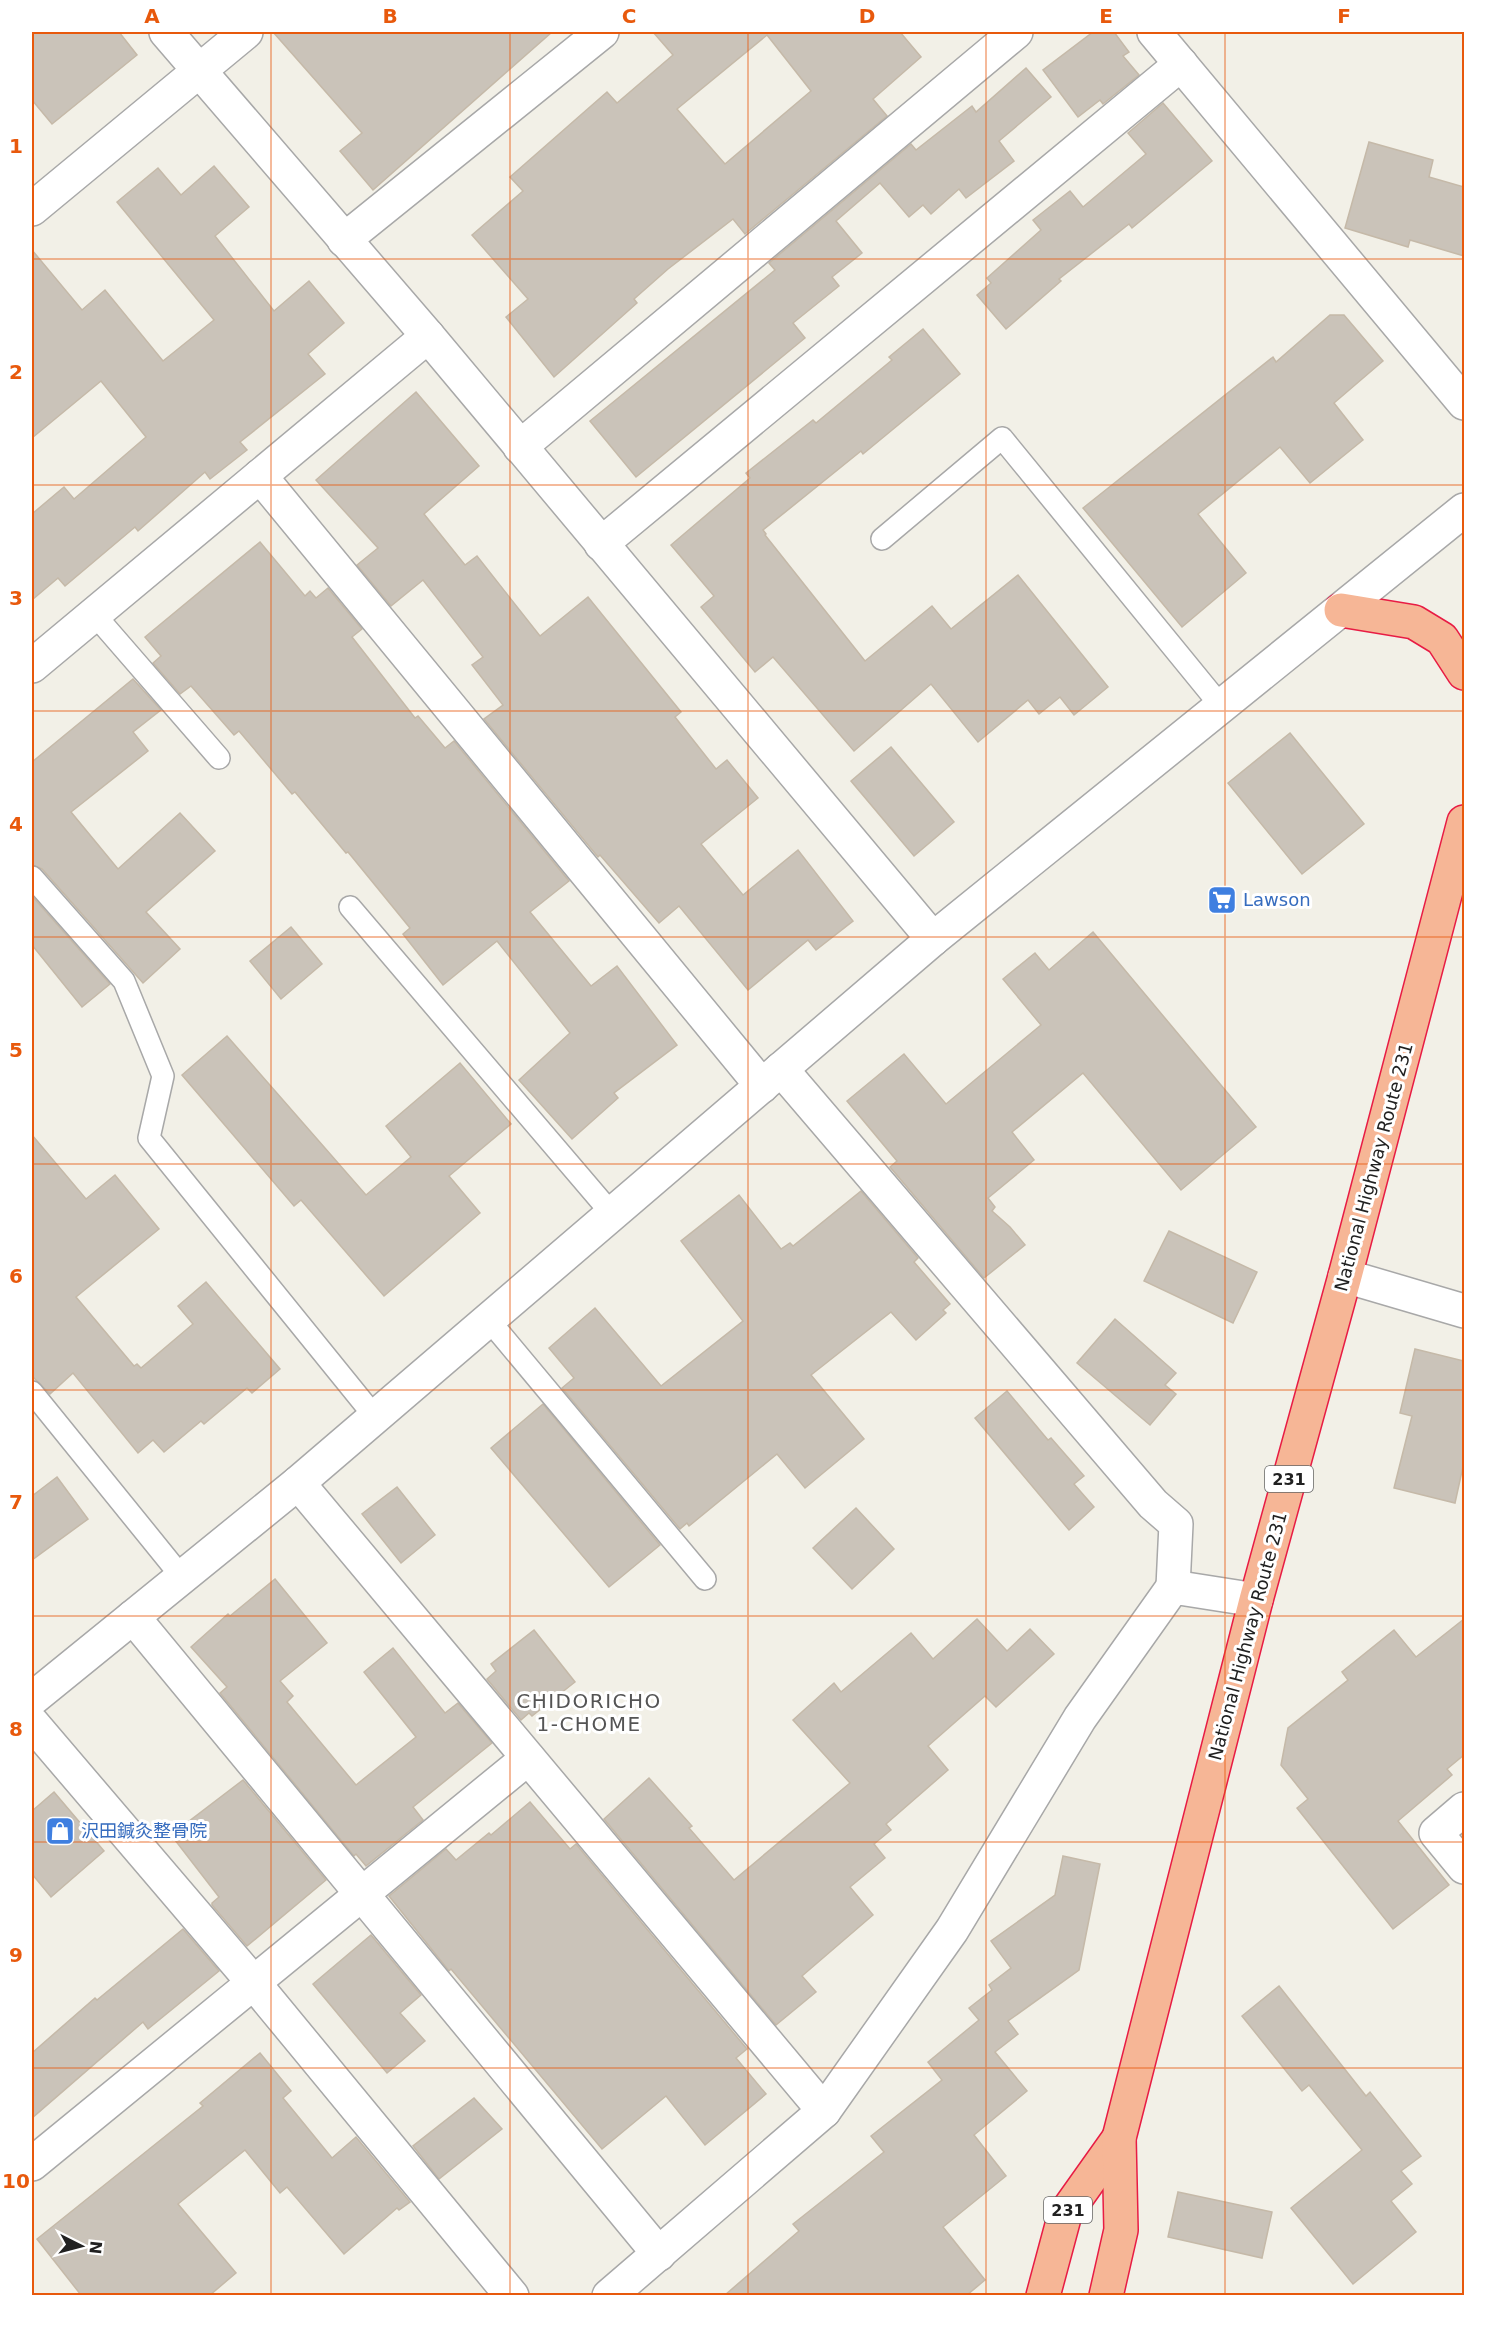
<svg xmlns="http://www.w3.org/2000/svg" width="1496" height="2327" font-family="'DejaVu Sans','Noto Sans JP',sans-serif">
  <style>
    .building { fill: #cac3b9; stroke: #c5b9a8; stroke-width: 1.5; fill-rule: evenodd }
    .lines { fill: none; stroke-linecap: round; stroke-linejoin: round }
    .service-casing { stroke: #a8a8a8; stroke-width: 24 }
    .minor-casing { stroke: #a8a8a8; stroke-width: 36 }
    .tertiary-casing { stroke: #a8a8a8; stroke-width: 36 }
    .trunk-casing { stroke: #e81c44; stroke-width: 36 }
    .service { stroke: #fff; stroke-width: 21 }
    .minor { stroke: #fff; stroke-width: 33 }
    .tertiary { stroke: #fff; stroke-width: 33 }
    .trunk { stroke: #f6b696; stroke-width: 33 }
    .grid { fill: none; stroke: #e8590c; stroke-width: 1.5; stroke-opacity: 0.55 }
    .labels { text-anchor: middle; stroke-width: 6; stroke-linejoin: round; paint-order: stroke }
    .shield { fill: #fff; stroke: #646464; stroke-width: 1.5 }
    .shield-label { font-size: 16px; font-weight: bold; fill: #212121 }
    .shop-label { font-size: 18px; fill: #366cbe; stroke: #fff; text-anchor: start }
    .street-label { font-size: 18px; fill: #212121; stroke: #fff }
    .neighbourhood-label { font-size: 20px; letter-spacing: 1.5px; fill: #545454; stroke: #fff }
    .neatline { fill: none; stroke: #e8590c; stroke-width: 2 }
    .grid-label { font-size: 20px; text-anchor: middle; font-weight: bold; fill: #e8590c }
  </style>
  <rect width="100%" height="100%" fill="#f2f0e7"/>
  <!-- building -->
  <g class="building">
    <polygon points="32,32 119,32 137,55 52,124 32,100"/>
    <polygon points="273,32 552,32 373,190 340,151 362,133"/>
    <path d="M653 32H900L921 57 873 99 887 116 745 234 733 219 668 269 634 299 637 303 554 377 506 317 528 299 472 235 523 191 510 177 607 92 617 103 673 55ZM767 35 811 91 725 164 677 109Z"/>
    <polygon points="1093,32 1114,32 1129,52 1123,56 1139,75 1103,104 1100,100 1078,117 1043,70"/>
    <polygon points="1026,68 1051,97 999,141 1014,161 966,198 959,189 931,214 923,205 909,217 880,183 836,221 862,253 832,277 839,286 793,323 805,338 636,477 590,421 775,270 769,263 911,144 916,150 972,106 976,112"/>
    <polygon points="1163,103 1212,161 1132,228 1129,224 1059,279 1061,281 1006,329 977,295 991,283 987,278 1041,230 1033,220 1070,191 1083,207 1146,154 1128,133"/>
    <polygon points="1369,142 1433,160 1429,177 1464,187 1464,256 1410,240 1408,247 1345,228"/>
    <polygon points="214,166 249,207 215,236 274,311 309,281 344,323 308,354 325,374 240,442 247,450 210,479 205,472 138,531 135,527 65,586 58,578 32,600 32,514 64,487 74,499 146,437 101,381 32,438 32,250 82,310 105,290 163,361 214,320 117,202 158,168 181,195"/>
    <polygon points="1330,315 1344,315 1383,361 1334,403 1363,440 1310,483 1280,447 1198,514 1246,573 1182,627 1083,508 1273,357 1276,362"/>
    <polygon points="923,329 960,374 863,454 861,451 763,530 766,534 765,535 865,661 932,606 951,629 1018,575 1108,687 1074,715 1060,697 1039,714 1028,700 978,742 931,684 854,751 773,657 755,672 701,607 714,596 671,545 750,478 746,473 813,420 816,423 892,360 889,357"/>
    <polygon points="416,392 479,466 424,514 465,565 477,556 540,636 588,597 681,712 675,717 716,769 727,760 758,798 701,844 743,895 798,850 853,921 816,950 808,940 748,990 679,906 659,923 600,855 598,857 484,719 503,705 472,665 483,657 423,580 391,606 357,565 378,548 316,480"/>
    <polygon points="260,542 305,596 310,591 316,598 328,588 362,629 352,637 415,718 418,716 445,748 454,741 569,881 530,912 591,986 617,966 677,1045 614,1093 618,1098 572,1139 519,1080 570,1033 497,941 443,985 403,934 410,928 348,852 346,853 295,792 292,794 239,731 234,735 191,686 180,694 153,663 161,656 145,637"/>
    <polygon points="133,679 161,710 133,732 148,751 71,812 118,869 180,813 215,851 146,912 180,949 143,983 42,869 32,865 32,762"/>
    <polygon points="1290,733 1364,824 1302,874 1228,783"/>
    <polygon points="891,747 954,822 914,856 851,781"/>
    <polygon points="32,896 110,984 82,1007 32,945"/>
    <polygon points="291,927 322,964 281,999 250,961"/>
    <polygon points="1093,932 1256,1127 1181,1190 1083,1073 1012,1132 1034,1160 988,1198 995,1207 992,1211 1010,1227 1025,1245 984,1278 890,1167 897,1161 847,1101 904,1054 946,1104 1041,1025 1003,979 1035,953 1049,970"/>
    <polygon points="227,1036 366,1195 411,1157 386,1126 460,1063 511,1124 449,1176 480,1213 384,1296 301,1200 294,1206 182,1075"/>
    <polygon points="32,1135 86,1199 115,1175 159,1229 76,1297 134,1366 137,1364 141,1368 193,1324 178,1306 206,1282 280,1369 252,1393 247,1388 204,1424 201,1421 164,1452 153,1440 138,1453 73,1373 50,1394 32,1376"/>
    <polygon points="861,1191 918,1258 914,1262 950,1304 943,1310 946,1313 916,1340 891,1312 811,1375 864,1439 805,1488 777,1454 689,1526 687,1523 680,1529 562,1388 574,1378 549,1348 595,1308 661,1386 743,1321 681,1241 739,1195 781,1249 790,1243 793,1246"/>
    <polygon points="1169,1231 1257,1272 1233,1323 1144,1281"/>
    <polygon points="1115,1319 1176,1373 1165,1385 1176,1394 1150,1425 1077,1363"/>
    <polygon points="1415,1349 1464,1361 1464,1462 1455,1503 1394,1488 1412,1416 1400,1413"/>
    <polygon points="1007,1391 1048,1440 1051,1438 1084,1476 1074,1484 1094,1507 1069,1530 975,1418"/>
    <polygon points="543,1404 660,1545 609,1587 491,1448"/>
    <polygon points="57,1477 88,1519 32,1560 32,1496"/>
    <polygon points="397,1487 435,1535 401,1563 362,1514"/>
    <polygon points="856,1508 894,1549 852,1589 813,1548"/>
    <polygon points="275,1579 327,1643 280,1681 293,1696 287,1702 356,1785 416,1737 364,1672 393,1648 445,1713 458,1703 492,1743 413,1807 423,1820 366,1866 356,1854 354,1856 220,1693 227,1687 191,1647 228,1614 230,1616"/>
    <polygon points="977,1619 1007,1651 1030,1629 1054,1654 996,1707 985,1696 928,1746 948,1770 886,1824 891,1830 874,1844 885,1858 850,1887 873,1915 802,1976 816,1992 776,2025 604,1819 649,1778 692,1826 689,1828 734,1880 850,1783 793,1720 834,1683 841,1692 911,1633 933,1659"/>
    <polygon points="1464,1619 1464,1755 1447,1769 1452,1775 1398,1821 1449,1885 1393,1929 1297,1808 1308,1799 1281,1765 1288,1728 1348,1680 1342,1672 1394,1630 1416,1657"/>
    <polygon points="534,1630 575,1682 532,1716 529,1713 521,1720 487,1679 496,1671 491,1664"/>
    <polygon points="243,1780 326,1880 247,1946 212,1905 212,1903 219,1897 171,1835"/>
    <polygon points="54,1792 104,1851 51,1897 32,1874 32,1811"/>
    <polygon points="530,1802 570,1849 576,1844 747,2049 736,2058 766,2094 705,2145 666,2096 602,2149 451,1969 449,1971 389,1896 446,1849 456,1860 489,1833 491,1835"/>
    <polygon points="1063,1856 1100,1864 1079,1970 1008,2021 1018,2034 995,2052 1027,2091 974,2135 1006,2176 943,2227 985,2280 967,2295 725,2295 799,2231 793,2224 884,2152 871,2136 942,2080 928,2062 979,2020 969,2008 992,1990 989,1985 1011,1968 991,1941 1055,1895"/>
    <polygon points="183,1929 219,1971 148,2029 143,2022 32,2118 32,2053 95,1998 97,2000"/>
    <polygon points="371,1935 421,1995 400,2013 425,2041 387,2073 313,1984"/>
    <polygon points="1279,1986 1366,2096 1370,2092 1421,2156 1401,2171 1412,2184 1391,2201 1416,2232 1353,2284 1291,2208 1362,2150 1309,2085 1302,2091 1242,2016"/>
    <polygon points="260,2053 291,2091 283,2098 332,2158 356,2137 410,2202 399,2210 397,2208 344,2254 287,2187 280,2193 245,2150 178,2204 236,2273 210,2295 81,2295 37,2239 203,2106 200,2103"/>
    <polygon points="474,2098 502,2129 439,2179 413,2146"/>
    <polygon points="1178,2192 1272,2212 1262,2258 1168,2237"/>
  </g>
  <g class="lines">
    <!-- service casing -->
    <g class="service-casing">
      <g id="service">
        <polyline points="882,539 1002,438 1221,706"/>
        <polyline points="94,614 219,758"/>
        <polyline points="32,877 124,981 163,1076 149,1138 375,1417"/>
        <polyline points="350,907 612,1214"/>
        <polyline points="488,1319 705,1579"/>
        <polyline points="32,1392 181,1576"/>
      </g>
    </g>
    <!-- minor casing -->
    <g class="minor-casing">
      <g id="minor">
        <polyline points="166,32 428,336 933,939"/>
        <polyline points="1154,32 1464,403"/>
        <polyline points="32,209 246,32"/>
        <polyline points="344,240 602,32"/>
        <polyline points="520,447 1016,32"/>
        <polyline points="260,476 762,1086"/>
        <polyline points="601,544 1181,64"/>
        <polyline points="32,666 428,336"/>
        <polyline points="781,1069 1153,1504 1176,1524 1173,1587"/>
        <polyline points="1345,1276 1464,1311"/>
        <polyline points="298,1483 824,2111"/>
        <polyline points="133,1617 659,2254"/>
        <polyline points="32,1723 253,1982 512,2296"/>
        <polyline points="1464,1809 1436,1833 1464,1867"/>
        <polyline points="32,2164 528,1758"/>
      </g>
    </g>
    <!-- tertiary casing -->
    <g class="tertiary-casing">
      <g id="tertiary">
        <polyline points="32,1699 298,1483 933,939 1464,510"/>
        <polyline points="609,2296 824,2111 952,1930 1080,1718 1173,1587 1256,1600"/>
      </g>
    </g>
    <!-- trunk casing -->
    <g class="trunk-casing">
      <g id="trunk">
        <polyline points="1341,610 1414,622 1442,639 1464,673"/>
        <polyline points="1043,2296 1065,2214 1119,2138"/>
        <polyline points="1106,2296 1121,2230 1119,2138 1256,1600 1345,1276 1464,822"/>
      </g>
    </g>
    <!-- service -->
    <use href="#service" class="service"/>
    <!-- minor -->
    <use href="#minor" class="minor"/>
    <!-- tertiary -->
    <use href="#tertiary" class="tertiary"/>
    <!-- trunk -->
    <use href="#trunk" class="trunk"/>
  </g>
  <!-- grid -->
  <path class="grid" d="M271 32V2296M510 32V2296M748 32V2296M986 32V2296M1225 32V2296M32 259H1464M32 485H1464M32 711H1464M32 937H1464M32 1164H1464M32 1390H1464M32 1616H1464M32 1842H1464M32 2068H1464"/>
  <!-- icons -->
  <defs>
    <g id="supermarket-square" transform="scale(1.5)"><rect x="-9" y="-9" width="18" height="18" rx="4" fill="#3f7fe0" stroke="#fff"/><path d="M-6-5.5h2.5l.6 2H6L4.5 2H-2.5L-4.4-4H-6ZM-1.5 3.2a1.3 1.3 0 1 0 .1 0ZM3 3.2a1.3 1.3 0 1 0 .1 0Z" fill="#fff"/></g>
    <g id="shop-square" transform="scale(1.5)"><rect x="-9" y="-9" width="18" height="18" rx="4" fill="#3f7fe0" stroke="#fff"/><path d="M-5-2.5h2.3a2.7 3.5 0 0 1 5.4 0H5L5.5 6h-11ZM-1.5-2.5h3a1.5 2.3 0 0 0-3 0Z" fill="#fff"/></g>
  </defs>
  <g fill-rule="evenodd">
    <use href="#supermarket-square" x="1222" y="900"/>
    <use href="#shop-square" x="60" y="1831"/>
  </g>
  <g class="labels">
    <!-- shield labels -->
    <g class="shield">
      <rect x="1265" y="1466" width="48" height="26" rx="4.5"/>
      <rect x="1044" y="2197" width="48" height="26" rx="4.5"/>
    </g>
    <g class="shield-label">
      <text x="1289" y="1485">231</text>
      <text x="1068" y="2216">231</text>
    </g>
    <!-- shop labels -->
    <g class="shop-label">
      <text x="1243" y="906">Lawson</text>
      <text x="81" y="1837">沢田鍼灸整骨院</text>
    </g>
    <!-- street labels -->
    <g class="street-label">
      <text transform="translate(1374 1167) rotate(-75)" y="6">National Highway Route 231</text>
      <text transform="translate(1248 1636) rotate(-75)" y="6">National Highway Route 231</text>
    </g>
    <!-- neighbourhood labels -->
    <g class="neighbourhood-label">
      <text x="589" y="1708">CHIDORICHO<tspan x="589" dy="23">1-CHOME</tspan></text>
    </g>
  </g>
  <!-- border -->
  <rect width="1496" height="2327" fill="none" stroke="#ffffff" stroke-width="66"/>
  <!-- north arrow -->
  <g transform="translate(81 2246) rotate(96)" stroke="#ffffff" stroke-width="4.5" paint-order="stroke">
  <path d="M0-4.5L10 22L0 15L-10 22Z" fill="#212121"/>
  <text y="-9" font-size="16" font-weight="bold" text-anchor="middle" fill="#212121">N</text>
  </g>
  <rect x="33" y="33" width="1430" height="2261" class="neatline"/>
  <g class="grid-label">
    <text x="152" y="23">A</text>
    <text x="390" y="23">B</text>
    <text x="629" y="23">C</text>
    <text x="867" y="23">D</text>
    <text x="1106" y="23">E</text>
    <text x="1344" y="23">F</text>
    <text x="16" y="153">1</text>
    <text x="16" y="379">2</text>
    <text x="16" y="605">3</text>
    <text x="16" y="831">4</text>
    <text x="16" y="1057">5</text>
    <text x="16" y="1283">6</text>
    <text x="16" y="1509">7</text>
    <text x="16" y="1736">8</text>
    <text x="16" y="1962">9</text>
    <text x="16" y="2188">10</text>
  </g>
</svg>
